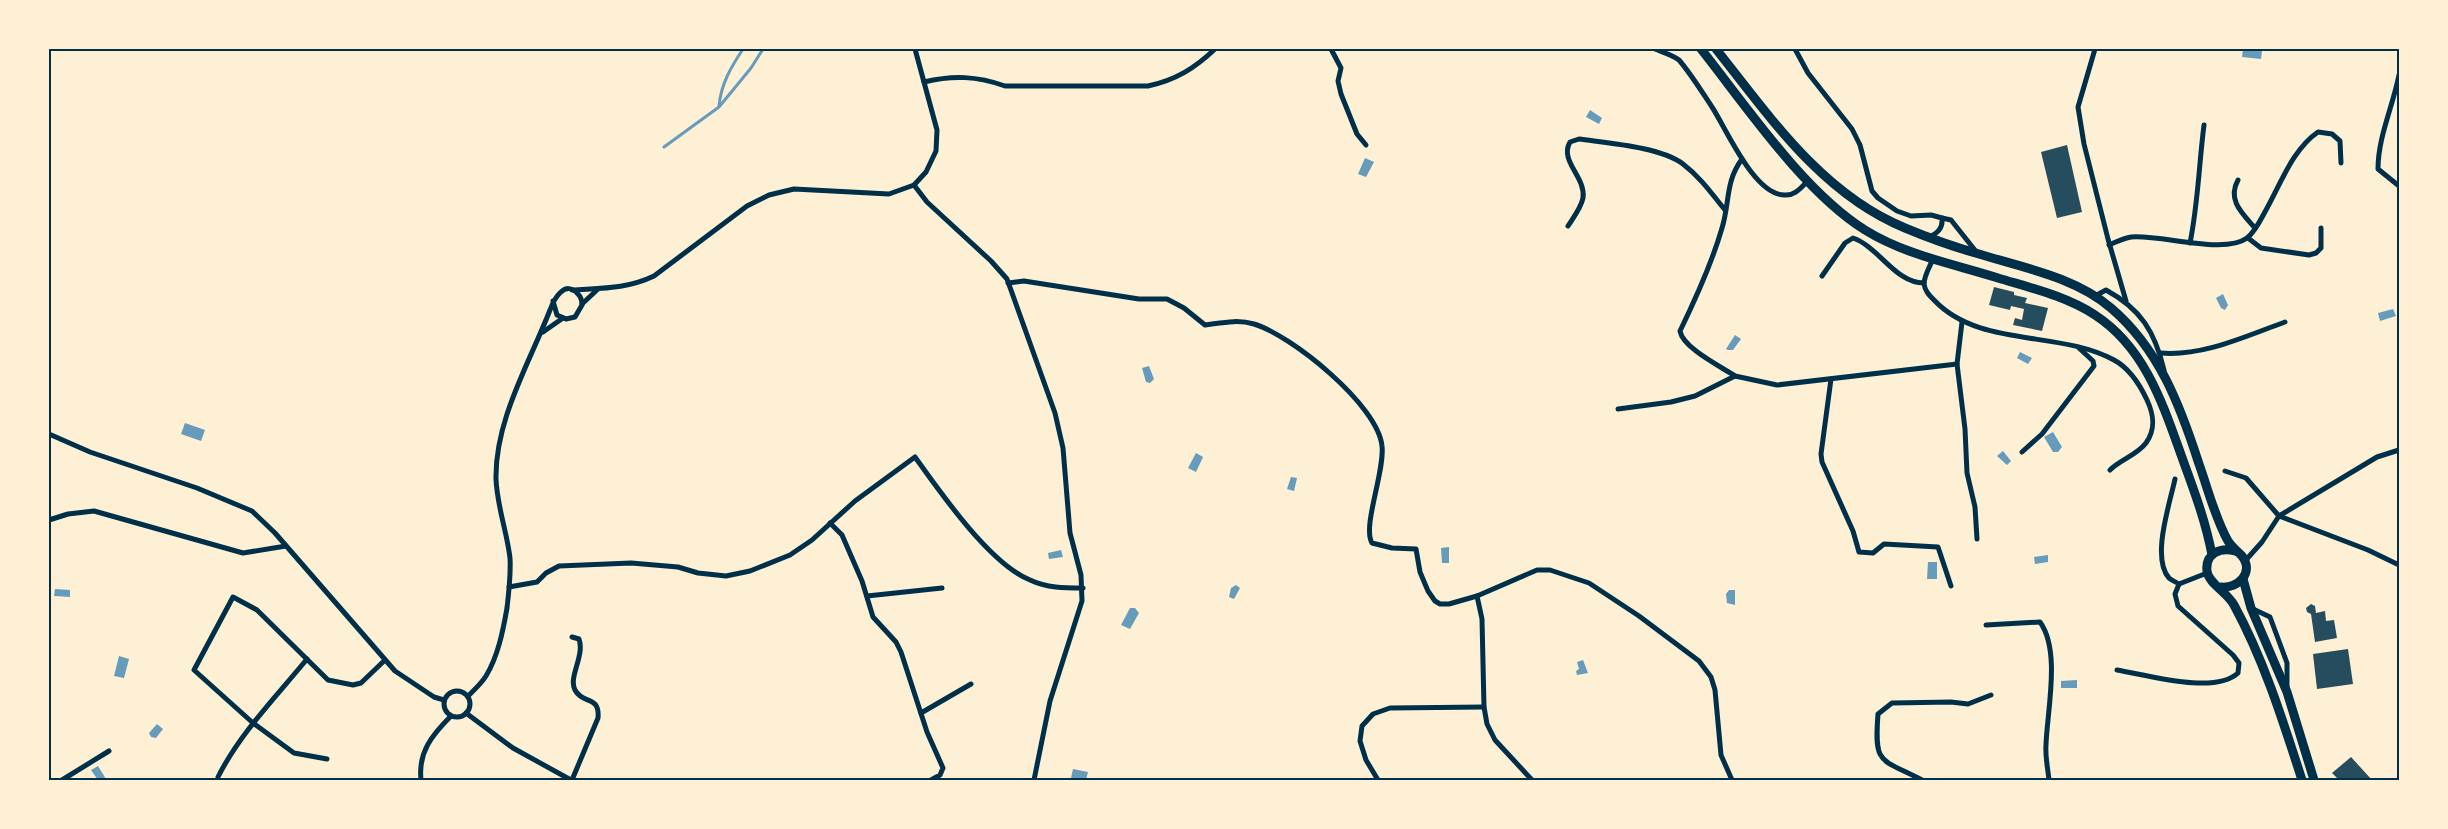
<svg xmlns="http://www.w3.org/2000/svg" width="2448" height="829" font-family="Lato,sans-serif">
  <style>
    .water { fill: #669bbc }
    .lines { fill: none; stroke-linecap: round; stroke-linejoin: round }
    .stream { stroke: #669bbc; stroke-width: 3 }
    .building { fill: #264d5e }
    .minor { stroke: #003049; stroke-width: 5 }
    .primary { stroke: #003049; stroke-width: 9 }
    .neatline { fill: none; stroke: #003049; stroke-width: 2 }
  </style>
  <rect width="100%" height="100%" fill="#fdf0d5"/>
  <!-- water -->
  <g class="water">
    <polygon points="2243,49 2262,51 2261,59 2242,57"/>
    <polygon points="1590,110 1602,118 1599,124 1586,117"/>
    <polygon points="1365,158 1374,162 1366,177 1358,174"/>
    <polygon points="2223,294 2228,305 2225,310 2221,308 2216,298"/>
    <polygon points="2393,309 2396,316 2380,321 2378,313"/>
    <polygon points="1735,335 1741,339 1733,350 1728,350 1726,349"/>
    <polygon points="2020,352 2032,358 2028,364 2017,358"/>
    <polygon points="1149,366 1154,379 1150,383 1146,382 1142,368"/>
    <polygon points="185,423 205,430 201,441 181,434"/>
    <polygon points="2053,432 2062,447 2058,452 2053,452 2044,437"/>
    <polygon points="2003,451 2011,461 2007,465 1997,456"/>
    <polygon points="1196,453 1203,457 1196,472 1188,468"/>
    <polygon points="1291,477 1297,478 1294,491 1287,489"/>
    <polygon points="1449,547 1449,563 1442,563 1441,548"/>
    <polygon points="1061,550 1063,557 1049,559 1048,553"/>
    <polygon points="2048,555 2048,562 2035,564 2034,557"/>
    <polygon points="1928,562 1937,562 1937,579 1927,579"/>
    <polygon points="1236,585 1240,588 1234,599 1229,597 1231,588"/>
    <polygon points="55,589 70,590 70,597 54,596"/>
    <polygon points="1729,590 1735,590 1735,605 1727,603 1726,594"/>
    <polygon points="1130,608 1135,608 1139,613 1130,629 1121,625"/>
    <polygon points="119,656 129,659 124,678 114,676"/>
    <polygon points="1583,660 1588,673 1577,675 1576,671 1579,669 1577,662"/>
    <polygon points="2077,680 2077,688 2061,688 2061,681"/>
    <polygon points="157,724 163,729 156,738 151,737 149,733"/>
    <polygon points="98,766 106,779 98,780 91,770"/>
    <polygon points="1073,769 1088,772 1086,780 1071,778"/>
  </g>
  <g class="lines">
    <!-- stream -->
    <g class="stream">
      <path d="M719 106C721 84 731 67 743 49"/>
      <polyline points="664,147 719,107 751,68 763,49"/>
    </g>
  </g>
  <!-- building -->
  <g class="building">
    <polygon points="2067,145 2082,212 2057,218 2041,152"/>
    <polygon points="1994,287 2014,292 2014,295 2027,298 2025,303 2048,308 2042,331 2013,325 2015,318 2022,320 2024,309 2011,306 2010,310 1989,305"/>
    <polygon points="2311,604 2315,606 2316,613 2325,611 2326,621 2334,620 2337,638 2315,642 2311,614 2307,612 2306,608"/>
    <polygon points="2348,649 2353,684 2317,689 2313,654"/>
    <polygon points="2351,757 2372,780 2339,780 2332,773"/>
  </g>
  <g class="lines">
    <!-- minor -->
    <g class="minor">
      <polyline points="1331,49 1341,68 1338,81 1341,94 1357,134 1366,145"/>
      <path d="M1655 49C1662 52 1673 55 1679 60 1691 74 1702 92 1712 107 1727 130 1755 197 1786 195 1796 195 1801 187 1808 181"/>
      <polyline points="1795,49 1808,73 1852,129 1860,145 1872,191 1878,198 1897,211 1911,216 1931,215 1942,218"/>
      <polyline points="2095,49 2078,107 2084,144 2108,239 2126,301"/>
      <path d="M2399 75C2393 106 2378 137 2378 169L2399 186"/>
      <path d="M924 82C953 75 977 76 1005 86H1148C1176 80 1195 68 1215 49"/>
      <path d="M2238 180C2227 200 2242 213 2255 228"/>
      <polyline points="914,185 927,202 991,261 1007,279 1055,413 1063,448 1070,533 1081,575 1082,601 1050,701 1034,780"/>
      <path d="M1568 226C1573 218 1581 208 1583 198 1586 177 1559 161 1570 142L1579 139C1607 143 1661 147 1683 164 1700 177 1712 194 1725 210"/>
      <path d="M1929 237C1938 233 1943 228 1942 218L1951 220 1978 254"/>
      <polyline points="2248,238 2261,248 2309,255 2316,253 2321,248 2321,228"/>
      <path d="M2190 243C2198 204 2199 164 2204 125"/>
      <path d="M2109 245C2116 242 2124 238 2131 237 2160 234 2224 255 2247 238 2255 232 2261 219 2266 210 2281 183 2293 149 2318 132L2332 134 2340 141 2341 163"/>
      <path d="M1933 259C1930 266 1924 276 1924 284 1925 291 1929 295 1934 300 1979 348 2059 330 2114 360 2129 368 2140 385 2147 400 2154 415 2156 429 2146 443 2137 455 2120 460 2110 470"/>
      <path d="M1822 276 1845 243 1853 238C1879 247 1895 283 1924 283"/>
      <path d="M1008 283 1024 281 1139 299H1167L1184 308 1205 325C1221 323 1237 319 1254 324 1291 335 1378 405 1382 446 1385 471 1362 527 1372 543L1392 548 1416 549 1420 572 1428 591 1435 601 1440 604H1449L1477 596 1537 570H1550L1589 583 1639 616 1699 661 1711 677 1715 690 1721 755 1732 780"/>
      <path d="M572 290C601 288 627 289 654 276L747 206 769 195 794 189 889 194 914 185 926 172 936 151 937 130 915 49"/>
      <path d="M2095 296 2106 290C2141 309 2155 332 2164 370"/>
      <polyline points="582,304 598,289"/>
      <polyline points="1962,322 1957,364 1965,429 1967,473 1975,507 1977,539"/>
      <polyline points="543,332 563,318"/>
      <path d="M2160 353C2202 357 2246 336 2285 322"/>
      <path d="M1735 376C1720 366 1683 348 1680 331 1696 298 1712 263 1722 228 1730 202 1725 182 1742 159"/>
      <polyline points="1831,379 1821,454 1822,462 1853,531 1859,552 1873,553 1884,544 1938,547 1951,586"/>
      <polyline points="1618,409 1671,402 1695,396 1735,376 1777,385 1957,364"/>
      <polyline points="49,434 90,452 197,488 252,511 275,533 395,671 434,697 444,700"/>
      <polyline points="2022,452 2042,434 2094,366 2093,361 2079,348"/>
      <polyline points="2225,471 2246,478 2279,516 2368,550 2399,565"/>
      <path d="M2175 479C2170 503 2151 558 2169 578 2171 580 2176 582 2179 584"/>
      <polyline points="49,520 68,514 94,511 243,553 286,546"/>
      <polyline points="830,523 842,535 862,581 873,617 896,642 901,652 927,732 943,768 940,775 931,780"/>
      <polyline points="2245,561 2262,542 2279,516 2377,457 2399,450"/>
      <path d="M509 587 537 582 546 573 559 566 631 563 678 567 698 573 726 576 750 571 790 555 812 540 855 501 915 457C940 492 990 564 1030 580 1047 588 1064 588 1083 588"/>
      <polyline points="867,596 942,588"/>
      <polyline points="1477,596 1482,619 1484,707 1487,724 1495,740 1532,780"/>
      <polyline points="2251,608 2270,617 2287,663 2287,687"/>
      <path d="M1986 625 2040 622C2061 651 2047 711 2046 745 2045 757 2048 769 2049 780"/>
      <path d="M572 637 579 639C585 656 568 677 575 690 583 705 600 695 598 718L572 780"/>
      <path d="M2117 670C2147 675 2215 695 2238 673L2239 663 2233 655 2178 606 2175 594 2179 584 2207 573"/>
      <circle cx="457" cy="704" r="13"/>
      <path d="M468 696C474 690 481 684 486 676 498 656 503 631 507 608 509 591 511 574 510 558 507 532 497 506 496 479 495 420 529 364 550 310 554 299 565 279 578 294 581 297 582 300 582 305L575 317 566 319 557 315 553 301"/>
      <polyline points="466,713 513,748 571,780"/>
      <polyline points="921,713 971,684"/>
      <polyline points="327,759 294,753 253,723 194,670 233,597 257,610 328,680 353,685 361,683 385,660"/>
      <path d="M218 777C240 733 276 697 307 659"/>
      <polyline points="62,780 109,751"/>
      <path d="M421 780C418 752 432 735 451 716"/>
      <polyline points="1378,780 1366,760 1360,741 1362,726 1373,714 1390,708 1484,707"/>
      <path d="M1922 780C1880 758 1874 766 1878 714L1892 703 1951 702 1968 704 1991 695"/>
    </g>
    <!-- primary -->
    <g class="primary">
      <path d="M1701 49C1747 107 1803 191 1865 230 1905 255 1954 264 1998 278 2031 288 2066 296 2095 315 2147 349 2164 408 2184 463 2195 493 2206 523 2212 555"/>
      <path d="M1716 49C1770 117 1822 194 1905 228 1929 238 1954 247 1979 254 2024 268 2075 277 2111 308 2159 349 2180 405 2199 464 2208 489 2215 518 2228 541 2232 547 2237 551 2242 556 2255 573 2237 589 2221 587"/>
      <path d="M2235 551C2221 547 2205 553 2207 571 2208 583 2228 593 2234 605 2264 660 2283 721 2302 780"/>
      <polyline points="2243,579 2251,608 2287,692 2314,780"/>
    </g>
  </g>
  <!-- border -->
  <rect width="2448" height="829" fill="none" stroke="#fdf0d5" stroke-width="100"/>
  <rect x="50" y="50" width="2348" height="729" class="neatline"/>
</svg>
